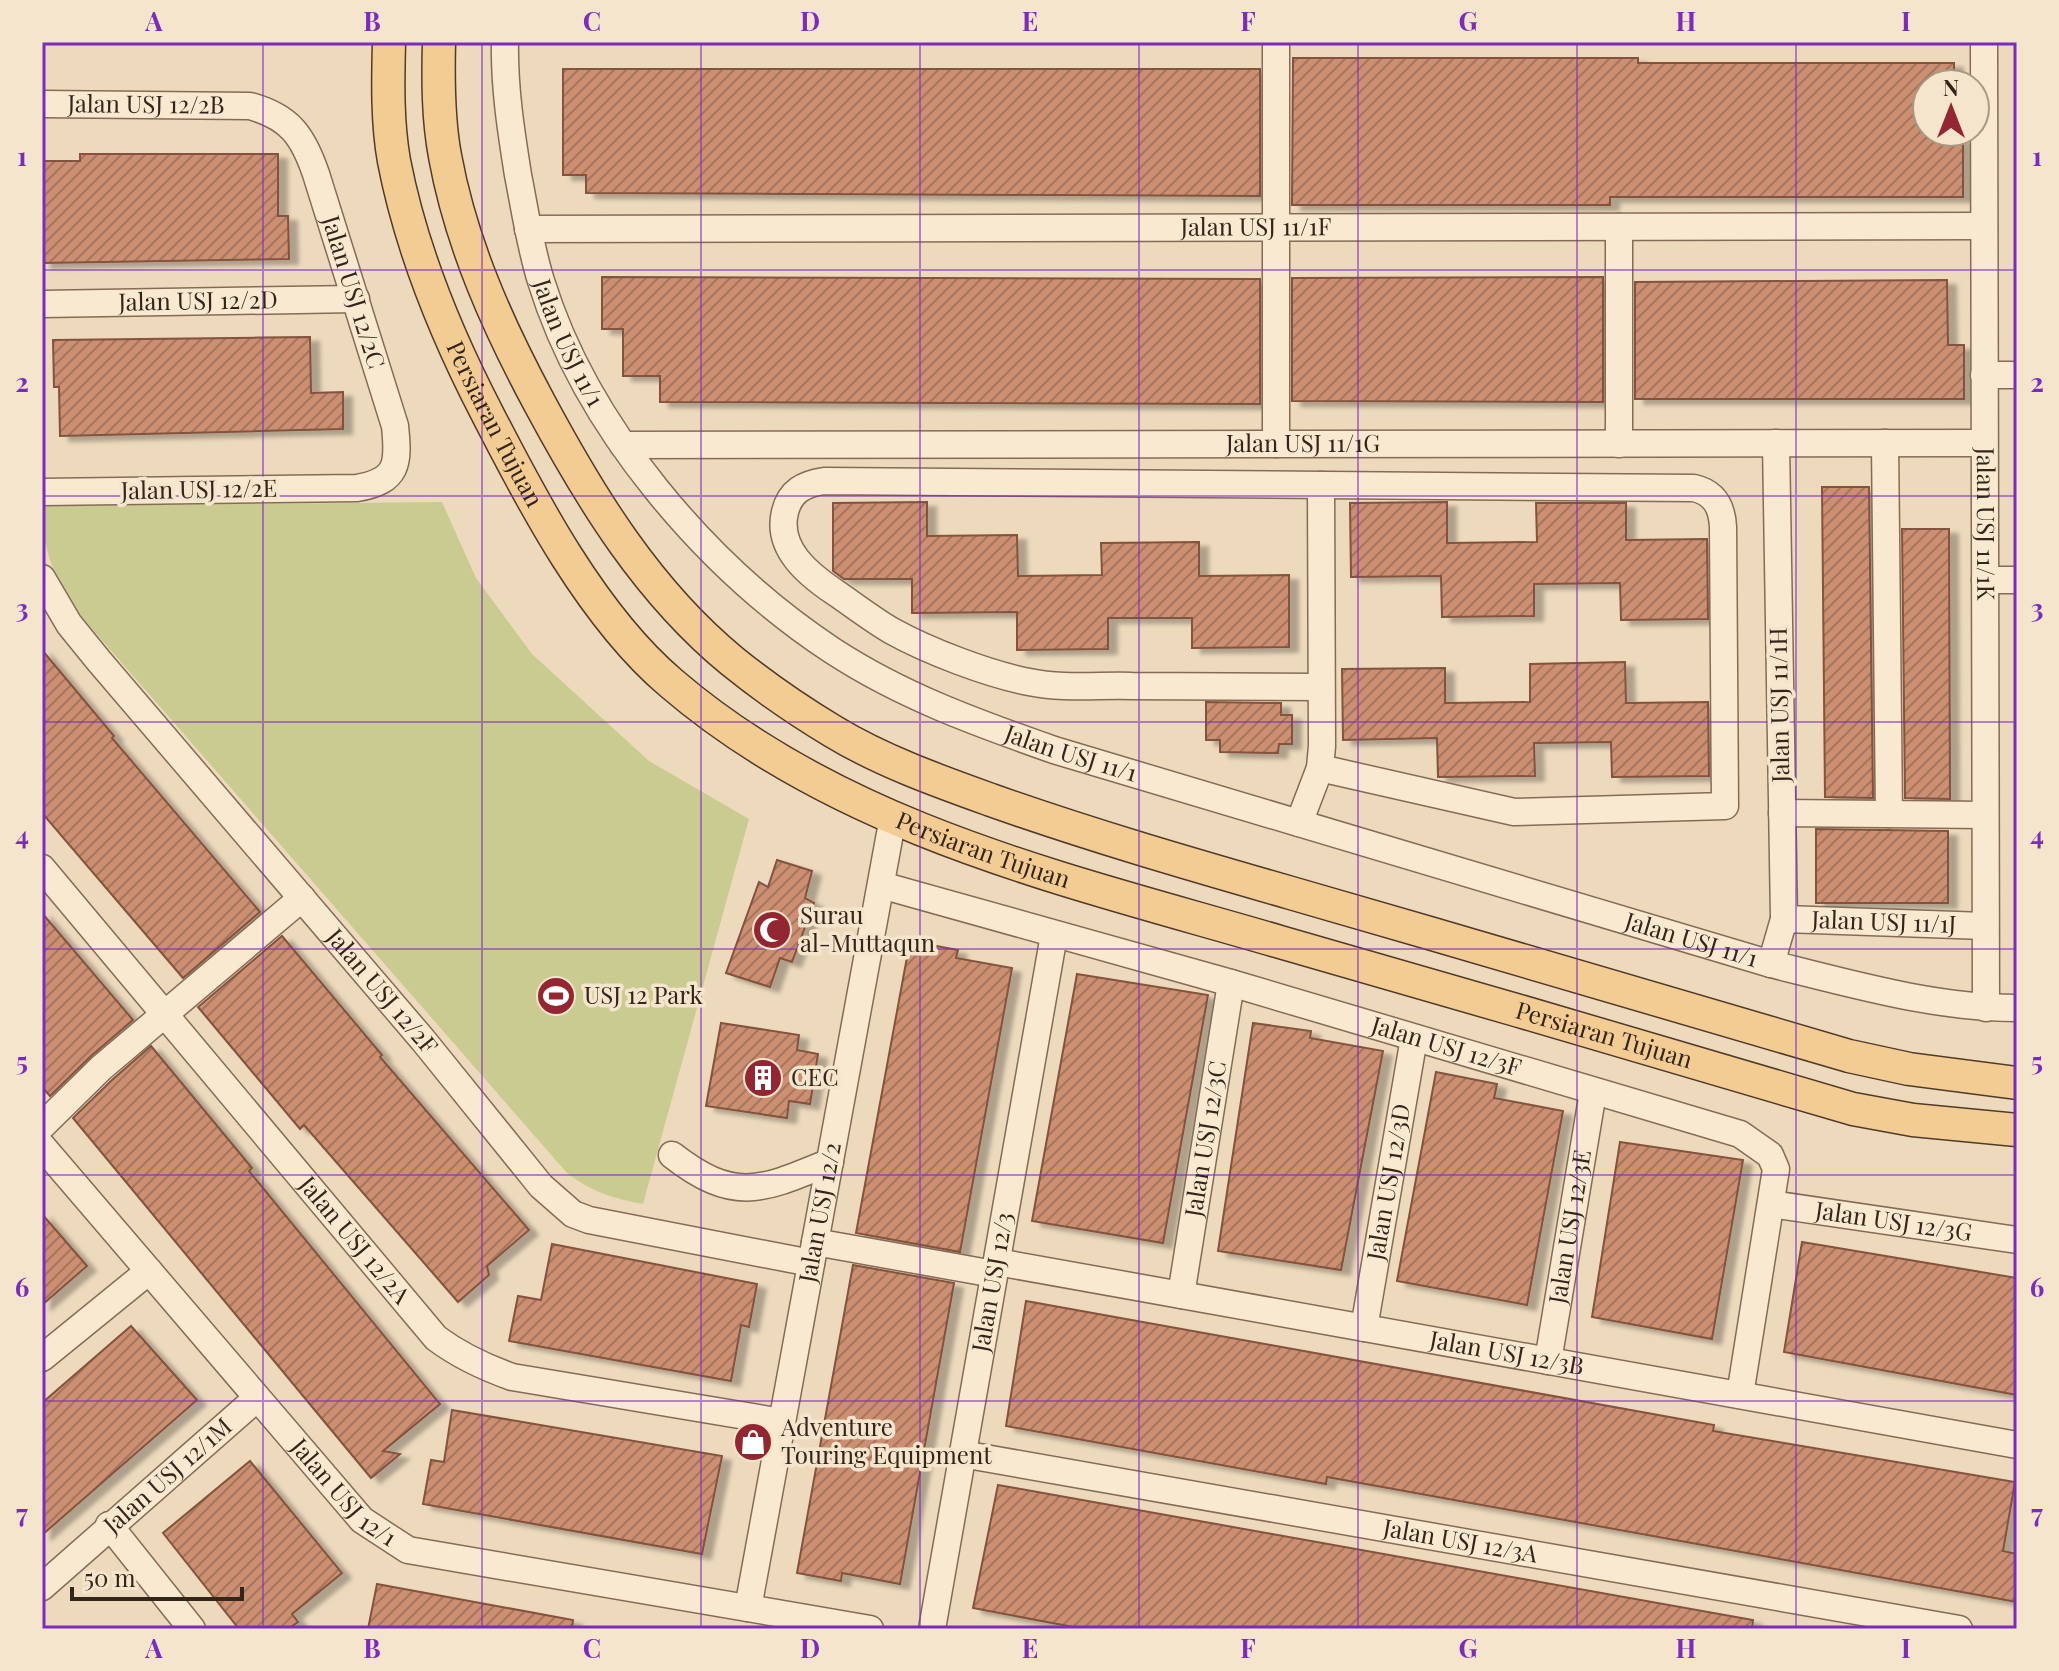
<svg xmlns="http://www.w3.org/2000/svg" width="2059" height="1671" font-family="'Playfair Display',serif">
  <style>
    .garden { fill: #cacb91 }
    .building { fill: url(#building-hatch); stroke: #84523c; stroke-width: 2; filter: url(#shadow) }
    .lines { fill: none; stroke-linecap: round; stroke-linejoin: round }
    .minor-casing { stroke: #856b56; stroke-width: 29 }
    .major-casing { stroke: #523a2b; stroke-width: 35 }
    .minor { stroke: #f9e9d0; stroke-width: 26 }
    .major { stroke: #f2cc93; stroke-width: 32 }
    .grid { fill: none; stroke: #7b2cbf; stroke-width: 2; stroke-opacity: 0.55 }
    .labels { text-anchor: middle; stroke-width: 7; stroke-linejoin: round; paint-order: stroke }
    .street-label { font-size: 24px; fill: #34251b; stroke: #f5e5cc }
    .poi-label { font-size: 24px; fill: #34251b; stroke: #f5e5cc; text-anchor: start }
    .neatline { fill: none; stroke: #7b2cbf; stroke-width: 3 }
    .grid-label { font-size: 26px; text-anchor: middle; font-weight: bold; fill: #7b2cbf }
  </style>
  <defs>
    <pattern id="building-hatch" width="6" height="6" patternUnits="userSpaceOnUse" patternTransform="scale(2)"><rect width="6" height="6" fill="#cc8f72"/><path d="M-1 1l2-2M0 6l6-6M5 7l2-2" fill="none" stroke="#a6755d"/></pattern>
    <filter id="shadow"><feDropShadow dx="9" dy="5" stdDeviation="2" flood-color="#0004"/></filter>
  </defs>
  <rect width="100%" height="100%" fill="#eddabd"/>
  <!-- garden -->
  <path class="garden" d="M442 502 476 578 532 654 649 761 749 819 643 1204C614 1199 590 1191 567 1173L86 622C56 583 43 556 42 506Z"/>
  <!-- building -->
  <g class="building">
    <polygon points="1293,58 1638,58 1638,63 1954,63 1954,84 1927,84 1927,138 1963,138 1963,197 1610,197 1610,205 1292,205"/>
    <polygon points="563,69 1260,69 1260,196 586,193 586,175 563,175"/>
    <polygon points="80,154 278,154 278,216 288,216 289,259 42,263 42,161 80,161"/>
    <polygon points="602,277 1260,279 1260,404 660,402 660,376 623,376 623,329 602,329"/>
    <polygon points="1603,277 1603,402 1292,401 1292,278"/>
    <polygon points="1947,280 1948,345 1964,345 1964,399 1635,399 1635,282"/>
    <polygon points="310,337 311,393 343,392 343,429 60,436 59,387 54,387 53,340"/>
    <polygon points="1822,487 1869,487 1873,798 1825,797"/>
    <polygon points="927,502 927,536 1017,535 1018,576 1102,575 1101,543 1199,542 1199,576 1289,575 1289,647 1192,648 1192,618 1108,618 1108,649 1017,650 1017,612 912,613 912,579 844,579 833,571 833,503"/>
    <polygon points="1447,502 1447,543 1537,542 1536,503 1626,503 1626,540 1707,539 1708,619 1621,620 1620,583 1534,584 1534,616 1442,617 1441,576 1351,577 1350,503"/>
    <polygon points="1902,529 1949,529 1950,799 1905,798"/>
    <polygon points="42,650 114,736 112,738 260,912 183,978 42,813"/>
    <polygon points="1625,662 1626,703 1708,702 1709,776 1612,777 1611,742 1534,743 1535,776 1438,777 1437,738 1343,740 1342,669 1445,668 1445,703 1530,702 1530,664"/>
    <polygon points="1206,702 1281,703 1281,715 1292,715 1292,744 1279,744 1278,753 1220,752 1220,740 1206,740"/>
    <polygon points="1816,829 1948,831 1948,903 1816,903"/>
    <polygon points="777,860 812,871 805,898 814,903 792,962 780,958 770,987 726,973 759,882 768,887"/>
    <polygon points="42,913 133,1020 91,1056 50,1096 42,1087"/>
    <polygon points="282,936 382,1055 380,1057 529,1230 487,1266 489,1275 458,1302 304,1125 300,1129 198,1007"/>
    <polygon points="910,941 958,950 956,958 1012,968 960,1252 856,1233"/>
    <polygon points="1077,974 1208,995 1163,1243 1032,1221"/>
    <polygon points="721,1023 799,1035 797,1050 818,1054 810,1104 789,1101 787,1118 706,1106"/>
    <polygon points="1253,1023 1311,1031 1310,1038 1383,1051 1341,1270 1218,1251"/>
    <polygon points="151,1046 252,1168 249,1171 440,1404 383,1451 400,1454 371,1478 73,1118 112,1080"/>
    <polygon points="1436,1072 1497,1084 1494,1098 1563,1111 1527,1305 1397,1281"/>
    <polygon points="1620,1142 1743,1160 1712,1339 1592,1317"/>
    <polygon points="42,1214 87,1266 42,1305"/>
    <polygon points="1802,1242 2017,1278 2017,1395 1784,1352"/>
    <polygon points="552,1244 757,1284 749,1327 741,1325 731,1381 509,1341 518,1296 541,1300"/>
    <polygon points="853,1265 954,1283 900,1584 842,1573 841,1581 797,1573"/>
    <polygon points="1026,1301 1714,1425 1713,1431 2015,1482 2003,1551 2017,1554 2017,1602 1327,1477 1326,1484 1006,1426"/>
    <polygon points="131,1326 197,1400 42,1535 42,1403"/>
    <polygon points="452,1410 722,1456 702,1554 423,1504 431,1460 444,1462"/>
    <polygon points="250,1461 342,1573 292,1614 298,1622 288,1629 239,1629 163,1533"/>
    <polygon points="998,1485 1753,1620 1752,1629 1084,1629 973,1608"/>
    <polygon points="377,1584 573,1620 572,1629 368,1629"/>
  </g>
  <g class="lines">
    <!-- minor casing -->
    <g class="minor-casing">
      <g id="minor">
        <path id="s1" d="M505 42C504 86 511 131 518 175 525 210 530 246 541 281 586 427 707 568 833 651 902 696 977 723 1054 750L1771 964C1852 984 1934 1008 2017 1008"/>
        <polyline points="1276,42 1276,444"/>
        <path id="s2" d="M1984 42 1986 1008"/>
        <path id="s3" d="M42 104 250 106C290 117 303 136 316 174L395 426C399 464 398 481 357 488L42 492"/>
        <polyline points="1619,227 1619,444"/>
        <path id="s4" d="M528 229 1984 226"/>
        <path id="s5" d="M42 304 356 299"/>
        <polyline points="1984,375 2017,375"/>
        <polyline points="1885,443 1889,814"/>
        <path id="s6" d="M623 445 1984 443"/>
        <path id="s7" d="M42 578 69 624 99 661 423 1040 541 1186 573 1214 589 1220 811 1263"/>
        <polyline points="1985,580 2017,580"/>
        <path d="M1320 768 1514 812 1725 806 1723 527C1722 507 1715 493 1694 488L824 481C804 484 790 491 785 512 776 549 809 575 836 593 855 606 873 620 892 631 928 651 988 674 1029 682 1062 689 1098 685 1132 686 1195 686 1258 687 1321 687"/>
        <polyline points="1782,813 1985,815"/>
        <polyline points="1299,823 1320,768 1322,746 1321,485"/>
        <path id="s8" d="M42 868 436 1338C460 1356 484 1367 512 1377L782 1422"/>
        <path id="s9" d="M881 885 1231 983 1740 1134 1770 1155 1776 1169 1740 1395"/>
        <path id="s10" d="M1784 919 1985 926"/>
        <polyline points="1771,964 1784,919 1776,443"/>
        <polyline points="42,1126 101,1068 302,898"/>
        <path id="s11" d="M42 1146 362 1520 408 1550 870 1629"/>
        <path d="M672 1155C735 1204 762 1190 830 1162"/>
        <path id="s12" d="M1771 1204 2017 1240"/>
        <polyline points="815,1242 994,1274"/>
        <path id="s13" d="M997 1262 2017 1445"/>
        <path id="s14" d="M1181 1295 1231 983"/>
        <path id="s15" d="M1364 1328 1414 1038"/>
        <polyline points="42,1358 149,1271"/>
        <path id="s16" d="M1548 1361 1593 1092"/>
        <path id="s17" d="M962 1454 1959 1629"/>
        <polyline points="109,1525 192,1629"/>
        <path id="s18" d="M42 1587 257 1398"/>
        <path id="s19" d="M748 1608 893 817"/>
        <path id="s20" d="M932 1629 1054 935"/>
      </g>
    </g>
    <!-- major casing -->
    <g class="major-casing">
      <g id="major">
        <path id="s21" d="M389 42C388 81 387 122 394 161 411 249 446 334 487 413 533 503 593 617 671 683 842 830 1068 880 1280 942 1471 997 1663 1052 1853 1109L1913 1120 2017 1130"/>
        <path d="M439 42C438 80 438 119 445 156 461 244 498 326 540 404 591 499 648 592 732 661 764 687 799 711 834 732 882 761 938 781 991 800 1090 835 1190 864 1291 893 1477 947 1663 1000 1849 1056L1909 1069 2017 1083"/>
      </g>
    </g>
    <!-- minor -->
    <use href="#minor" class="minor"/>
    <!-- major -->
    <use href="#major" class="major"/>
  </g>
  <!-- grid -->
  <path class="grid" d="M263 42V1629M482 42V1629M701 42V1629M920 42V1629M1139 42V1629M1358 42V1629M1577 42V1629M1796 42V1629M42 270H2017M42 496H2017M42 722H2017M42 949H2017M42 1175H2017M42 1401H2017"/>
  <!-- icons -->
  <defs>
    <g id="mosque-disc" transform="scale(2)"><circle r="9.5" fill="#942631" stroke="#f5e5cc"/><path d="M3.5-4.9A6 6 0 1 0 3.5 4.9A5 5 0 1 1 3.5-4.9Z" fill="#fff"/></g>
    <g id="stadium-disc" transform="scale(2)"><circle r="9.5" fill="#942631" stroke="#f5e5cc"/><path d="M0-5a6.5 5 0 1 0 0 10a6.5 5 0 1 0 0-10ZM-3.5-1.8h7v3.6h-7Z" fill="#fff"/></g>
    <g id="building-disc" transform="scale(2)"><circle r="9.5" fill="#942631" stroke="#f5e5cc"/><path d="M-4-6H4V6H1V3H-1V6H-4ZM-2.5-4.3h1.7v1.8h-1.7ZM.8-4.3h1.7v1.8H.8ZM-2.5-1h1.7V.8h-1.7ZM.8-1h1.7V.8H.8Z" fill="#fff"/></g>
    <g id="shop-disc" transform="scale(2)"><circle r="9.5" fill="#942631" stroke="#f5e5cc"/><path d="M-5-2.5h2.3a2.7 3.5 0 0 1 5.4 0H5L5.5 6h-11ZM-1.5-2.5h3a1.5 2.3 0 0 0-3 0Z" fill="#fff"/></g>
  </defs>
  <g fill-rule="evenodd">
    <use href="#mosque-disc" x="772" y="930"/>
    <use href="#stadium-disc" x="556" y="996"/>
    <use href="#building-disc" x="763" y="1078"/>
    <use href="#shop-disc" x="753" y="1442"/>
  </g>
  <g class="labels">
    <!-- street labels -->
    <g class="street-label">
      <text dy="8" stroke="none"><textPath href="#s3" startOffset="104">Jalan USJ 12/2B</textPath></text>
      <text dy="8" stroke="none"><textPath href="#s4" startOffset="728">Jalan USJ 11/1F</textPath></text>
      <text dy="8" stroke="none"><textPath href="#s3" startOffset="432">Jalan USJ 12/2C</textPath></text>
      <text dy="8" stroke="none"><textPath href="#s5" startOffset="156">Jalan USJ 12/2D</textPath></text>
      <text dy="8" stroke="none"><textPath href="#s1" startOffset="310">Jalan USJ 11/1</textPath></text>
      <text dy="8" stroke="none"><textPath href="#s21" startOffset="402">Persiaran Tujuan</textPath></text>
      <text dy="8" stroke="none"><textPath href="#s6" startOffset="680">Jalan USJ 11/1G</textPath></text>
      <text transform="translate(199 490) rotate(-1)" y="8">Jalan USJ 12/2E</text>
      <text dy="8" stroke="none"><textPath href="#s2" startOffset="482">Jalan USJ 11/1K</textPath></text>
      <text transform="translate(1780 705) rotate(-91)" y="8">Jalan USJ 11/1H</text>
      <text dy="8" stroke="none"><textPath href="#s1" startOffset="982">Jalan USJ 11/1</textPath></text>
      <text dy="8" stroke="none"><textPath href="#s21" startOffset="1074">Persiaran Tujuan</textPath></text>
      <text dy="8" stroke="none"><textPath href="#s10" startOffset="100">Jalan USJ 11/1J</textPath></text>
      <text dy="8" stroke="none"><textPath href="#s1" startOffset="1630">Jalan USJ 11/1</textPath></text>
      <text dy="8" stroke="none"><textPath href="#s7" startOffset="536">Jalan USJ 12/2F</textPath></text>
      <text dy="8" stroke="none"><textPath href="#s21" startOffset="1722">Persiaran Tujuan</textPath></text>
      <text dy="8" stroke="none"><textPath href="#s9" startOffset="588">Jalan USJ 12/3F</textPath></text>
      <text dy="8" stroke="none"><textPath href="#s14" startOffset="158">Jalan USJ 12/3C</textPath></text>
      <text dy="8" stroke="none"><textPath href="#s15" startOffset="148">Jalan USJ 12/3D</textPath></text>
      <text dy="8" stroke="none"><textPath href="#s19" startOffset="402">Jalan USJ 12/2</textPath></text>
      <text dy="8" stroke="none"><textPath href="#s12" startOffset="124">Jalan USJ 12/3G</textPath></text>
      <text dy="8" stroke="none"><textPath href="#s16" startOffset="136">Jalan USJ 12/3E</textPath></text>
      <text dy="8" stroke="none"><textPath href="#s8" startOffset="486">Jalan USJ 12/2A</textPath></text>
      <text dy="8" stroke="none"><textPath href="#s20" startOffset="352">Jalan USJ 12/3</textPath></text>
      <text dy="8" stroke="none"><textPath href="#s13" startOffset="518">Jalan USJ 12/3B</textPath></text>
      <text dy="8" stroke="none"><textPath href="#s18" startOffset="168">Jalan USJ 12/1M</textPath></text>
      <text dy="8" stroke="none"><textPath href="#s11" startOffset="460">Jalan USJ 12/1</textPath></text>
      <text dy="8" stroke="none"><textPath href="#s17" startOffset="506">Jalan USJ 12/3A</textPath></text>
    </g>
    <!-- poi labels -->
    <g class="poi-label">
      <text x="800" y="924">Surau<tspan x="800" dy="28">al-Muttaqun</tspan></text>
      <text x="584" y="1004">USJ 12 Park</text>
      <text x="791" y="1086">CEC</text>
      <text x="781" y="1436">Adventure<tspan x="781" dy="28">Touring Equipment</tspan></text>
    </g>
  </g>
  <!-- border -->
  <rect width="2059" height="1671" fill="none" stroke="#f5e5cc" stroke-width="88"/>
  <!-- north arrow -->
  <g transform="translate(1951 108)"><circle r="38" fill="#f5e5cc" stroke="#a89885" stroke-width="2"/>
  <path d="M0-6L14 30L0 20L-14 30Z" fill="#942631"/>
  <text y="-12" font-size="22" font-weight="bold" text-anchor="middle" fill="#34251b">N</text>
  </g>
  <!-- scale -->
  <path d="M72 1587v12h170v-12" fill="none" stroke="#34251b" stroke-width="4"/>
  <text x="84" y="1587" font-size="24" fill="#34251b" stroke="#f5e5cc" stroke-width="6" paint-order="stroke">50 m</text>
  <rect x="44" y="44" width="1971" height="1583" class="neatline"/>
  <g class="grid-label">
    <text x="154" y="31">A</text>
    <text x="372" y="31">B</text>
    <text x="592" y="31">C</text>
    <text x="810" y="31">D</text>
    <text x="1030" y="31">E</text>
    <text x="1248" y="31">F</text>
    <text x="1468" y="31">G</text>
    <text x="1686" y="31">H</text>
    <text x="1906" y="31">I</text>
    <text x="22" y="166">1</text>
    <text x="2037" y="166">1</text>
    <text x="22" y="392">2</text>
    <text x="2037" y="392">2</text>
    <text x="22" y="618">3</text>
    <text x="2037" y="618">3</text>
    <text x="22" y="845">4</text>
    <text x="2037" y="845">4</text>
    <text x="22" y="1071">5</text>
    <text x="2037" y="1071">5</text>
    <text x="22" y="1297">6</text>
    <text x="2037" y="1297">6</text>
    <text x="22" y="1523">7</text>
    <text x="2037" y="1523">7</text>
    <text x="154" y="1658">A</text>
    <text x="372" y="1658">B</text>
    <text x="592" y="1658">C</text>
    <text x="810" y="1658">D</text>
    <text x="1030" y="1658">E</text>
    <text x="1248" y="1658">F</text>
    <text x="1468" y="1658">G</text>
    <text x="1686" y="1658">H</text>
    <text x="1906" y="1658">I</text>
  </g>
</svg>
